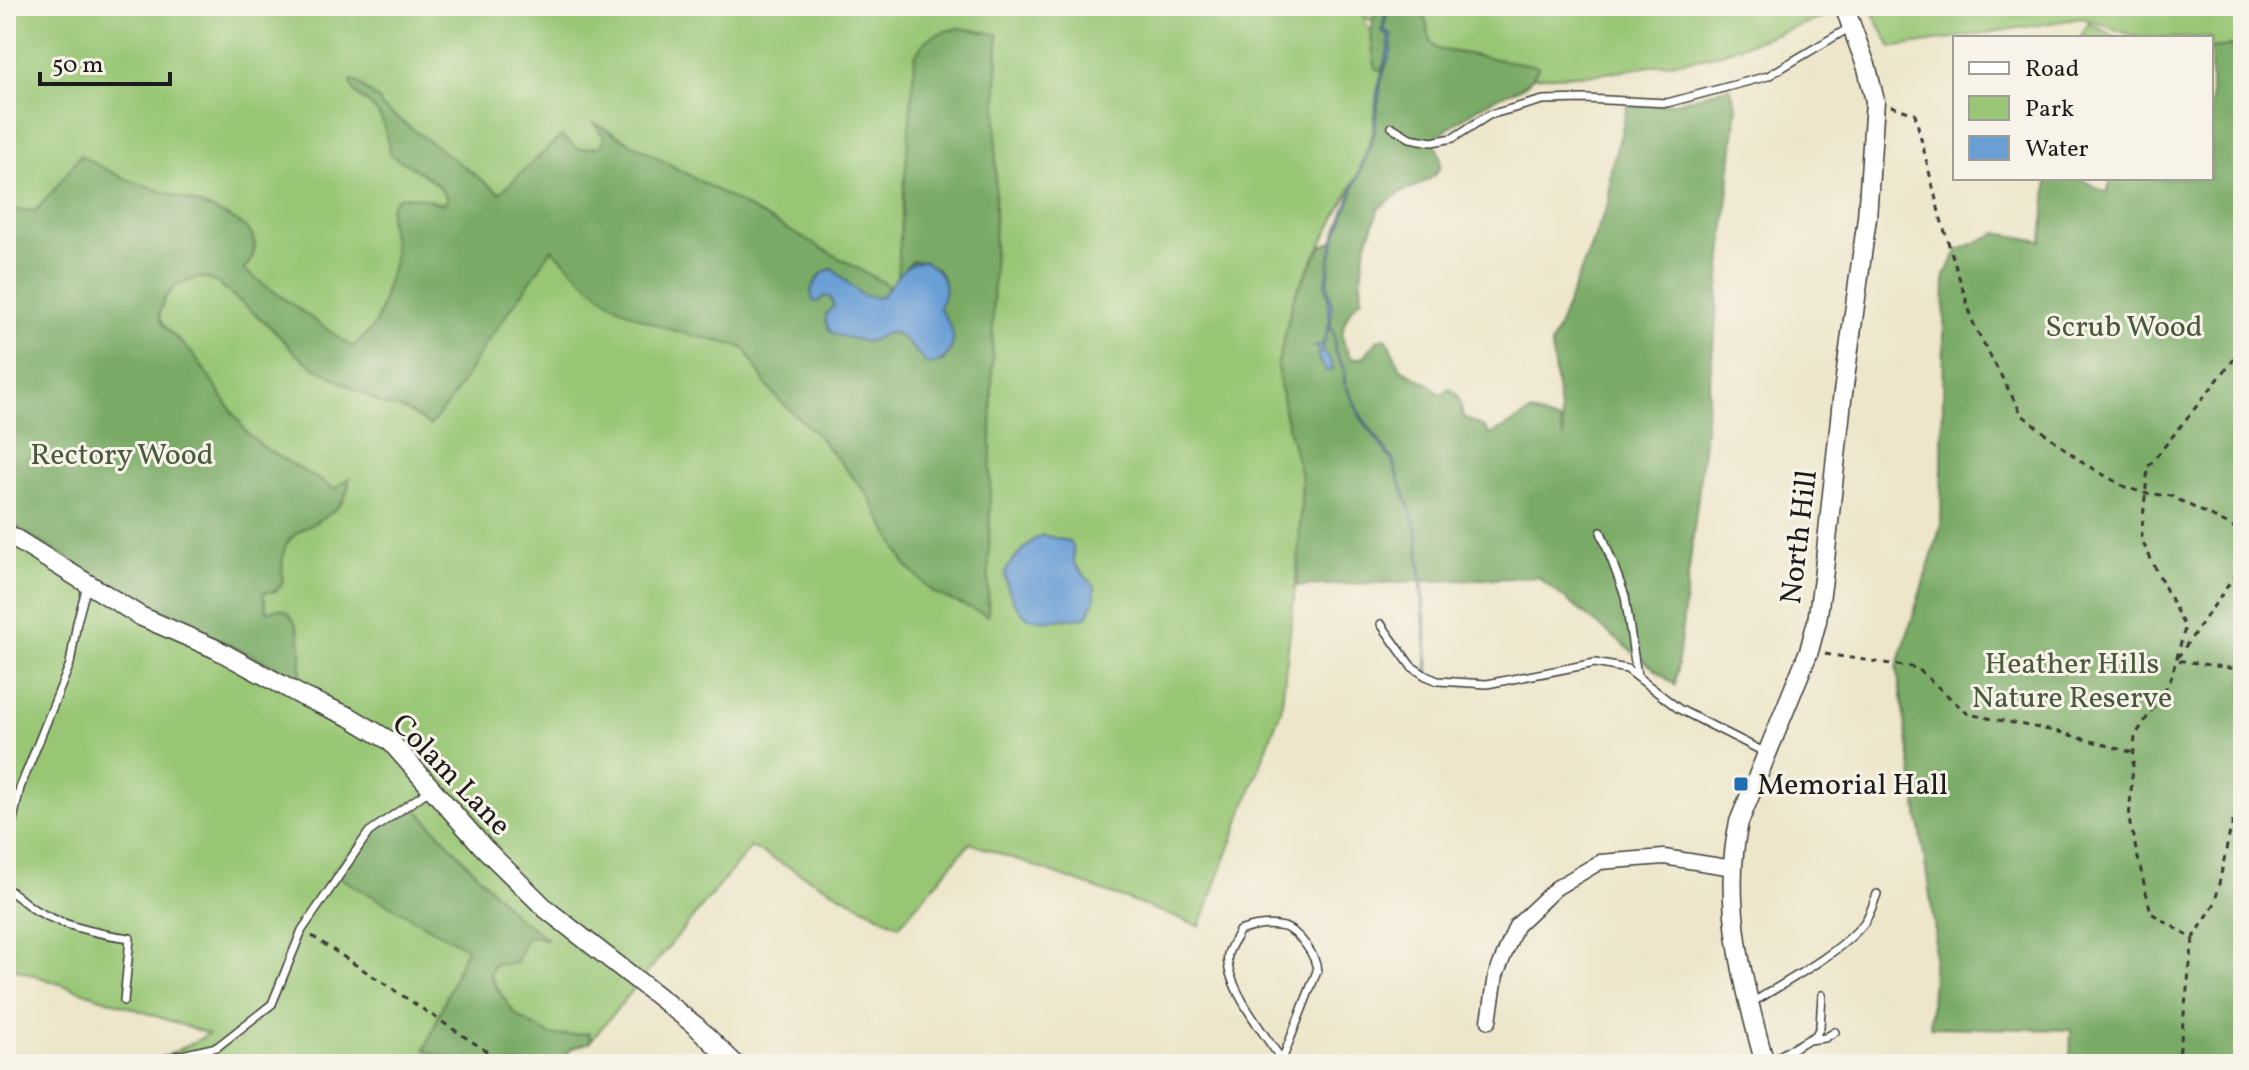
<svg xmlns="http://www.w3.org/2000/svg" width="2249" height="1070" font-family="Vollkorn,serif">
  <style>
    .green { fill: #98c674; stroke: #5a7148; stroke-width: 2 }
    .forest { fill: #7aab66; stroke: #4b6441; stroke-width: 2 }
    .water { fill: #6a9fd6; stroke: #435e79; stroke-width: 2 }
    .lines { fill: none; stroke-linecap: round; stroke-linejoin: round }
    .service-casing { stroke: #3b3a36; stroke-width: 10 }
    .minor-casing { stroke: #3b3a36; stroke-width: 17 }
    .tertiary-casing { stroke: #3b3a36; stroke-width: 21 }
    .path { stroke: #3b3a36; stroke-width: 3; stroke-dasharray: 6 6; stroke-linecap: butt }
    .service { stroke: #fff; stroke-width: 7 }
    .minor { stroke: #fff; stroke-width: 14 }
    .tertiary { stroke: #fff; stroke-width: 18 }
    .poi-dot { fill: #1f6fb2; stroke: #f7f3e8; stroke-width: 3 }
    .labels { text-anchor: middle; stroke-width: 6; stroke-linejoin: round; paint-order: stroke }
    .park-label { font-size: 30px; fill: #47583b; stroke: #f7f3e8 }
    .street-label { font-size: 30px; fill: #1c1c1c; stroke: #f7f3e8 }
    .poi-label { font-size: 30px; fill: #1c1c1c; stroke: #f7f3e8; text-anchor: start }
  </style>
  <rect width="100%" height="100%" fill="#f7f3e8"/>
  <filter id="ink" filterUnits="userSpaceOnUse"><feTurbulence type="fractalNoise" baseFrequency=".0125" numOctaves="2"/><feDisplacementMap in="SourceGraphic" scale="16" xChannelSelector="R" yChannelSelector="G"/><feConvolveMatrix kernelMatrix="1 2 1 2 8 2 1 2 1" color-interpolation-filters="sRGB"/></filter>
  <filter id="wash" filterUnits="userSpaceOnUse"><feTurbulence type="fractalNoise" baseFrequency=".006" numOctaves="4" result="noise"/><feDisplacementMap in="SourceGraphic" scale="32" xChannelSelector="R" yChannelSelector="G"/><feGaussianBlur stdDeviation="1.8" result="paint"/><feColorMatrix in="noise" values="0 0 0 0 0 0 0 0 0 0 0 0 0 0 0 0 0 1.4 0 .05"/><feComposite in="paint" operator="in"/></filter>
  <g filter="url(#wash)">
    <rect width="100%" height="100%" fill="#ede6ca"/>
    <!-- green -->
    <g class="green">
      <polygon points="6,6 1856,6 1709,57 1599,74 1533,77 1437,49 1364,17 1383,66 1373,132 1358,175 1294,296 1307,483 1281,710 1200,926 970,843 899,926 751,847 590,1042 570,1049 563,1064 152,1064 209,1034 6,966"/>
      <polygon points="1869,6 2243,6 2243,47 2211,48 2211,38 2140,38 2082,18 1891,48"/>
      <polygon points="2088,23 2118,38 2080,38"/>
    </g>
    <!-- forest -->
    <g class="forest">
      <path d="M1377 6H1386L1382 32 1389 36 1388 51 1382 70 1376 69C1374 61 1370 36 1372 27 1373 20 1375 13 1377 6Z"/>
      <path d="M1388 6H1422L1431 43 1437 49 1539 66C1525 95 1511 88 1488 102 1470 113 1453 126 1434 137L1433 141C1456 174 1423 182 1399 194 1391 198 1385 204 1378 209 1377 217 1375 221 1372 228 1363 250 1360 275 1362 298 1343 315 1335 337 1352 359L1364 357 1377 340 1386 338 1401 369 1429 384 1438 393H1444L1450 389C1461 394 1461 407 1463 417L1484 427 1491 435 1531 412 1560 422 1564 438 1551 345 1609 201 1611 167 1621 135 1627 105 1676 103 1729 87 1737 106 1699 488 1675 685 1540 579V577L1297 586 1302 480 1285 415 1277 366 1294 296 1322 246 1333 241 1332 246 1374 135 1381 81 1391 51 1392 35 1384 29Z"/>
      <path d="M959 28 998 34 988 616 934 593 906 566 868 495 818 436 775 396 763 380 746 350 738 346C700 337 659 330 624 310 597 296 574 270 552 249L526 288 489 339 455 394 430 426C416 416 404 407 386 406L312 366 296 354 274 330 219 284 206 278H196L176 285 164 299 159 315 164 326 194 355 247 433 266 449 335 489 349 478C349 521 301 519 286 545 280 557 284 571 282 584L276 591 263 593 267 611C273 610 280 607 286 611 304 624 302 660 300 679L136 600 21 530 6 518V209L35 211 54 190 80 155C94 163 109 171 124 178 151 189 233 211 249 231 260 244 253 259 244 270L352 347C382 322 378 319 387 284 389 276 393 268 394 260 397 245 382 210 395 200 406 191 429 201 443 204L447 199C439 179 408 166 391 155 387 143 386 126 379 115 371 100 351 99 351 80H354L380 101 381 106 500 193 561 136 578 149 599 147 604 142V137L593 122 890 286 880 298 862 295 832 269C820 271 817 280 811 290L814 301 824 296H830L834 306 826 314V321L896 334 943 361C959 335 952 331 938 306 954 283 939 261 912 261L897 277 915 56C925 36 938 32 959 28Z"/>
      <polygon points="2243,45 2243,1064 2070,1064 2071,1030 1930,1027 1935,931 1897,668 1941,525 1945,274 1959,250 1997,233 2042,241 2048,178 2079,178 2107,193 2111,178 2211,178 2211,48"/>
      <path d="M412 804 517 917 549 940 532 936 526 938 516 963 494 965 490 973C491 980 512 1012 518 1016 522 1019 548 1034 551 1035 564 1036 578 1034 590 1033V1042L570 1049 563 1064H466L425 1050 466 948 331 873C354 846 383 823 412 804Z"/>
    </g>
    <!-- water -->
    <g class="water">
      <path d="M1386 6H1388L1384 30 1392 35 1391 51 1381 81 1374 135 1334 242 1330 263 1328 288 1332 307 1331 325 1334 334 1335 351 1345 370V383L1362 417 1393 460 1418 533 1429 673H1428L1417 533 1411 512 1392 461 1361 418 1344 383V370L1334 351V336L1330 326 1321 352C1328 354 1332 362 1333 370L1326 371 1318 358V347H1314L1317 345 1320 346 1325 339 1330 320 1326 282 1333 241 1373 135 1377 92 1388 51 1389 36 1382 32Z"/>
      <path d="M924 261C943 271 951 288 939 307 943 314 950 323 952 331 957 347 945 364 928 365 921 357 905 338 896 334 886 329 876 341 866 342 865 342 856 339 854 339 837 335 825 336 826 314L834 306 830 297 824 296 818 302 813 301 811 290C817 280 820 272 832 269L862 295 880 298C895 282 901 262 924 261Z"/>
      <path d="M1042 535 1068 541 1073 546 1074 563 1095 587V599L1087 617C1072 618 1043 623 1030 618 1022 615 1017 607 1013 600 1001 575 1002 569 1022 551 1029 544 1033 539 1042 535Z"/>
    </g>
  </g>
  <g filter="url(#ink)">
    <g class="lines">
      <!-- service casing -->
      <g class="service-casing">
        <g id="service">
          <polyline points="1392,127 1410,138 1432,142 1453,138 1489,115 1543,100 1586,99 1667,103 1768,76 1849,28"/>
          <polyline points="1601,532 1625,596 1637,676"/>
          <polyline points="1381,624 1411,666 1426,676 1438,681 1487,684 1595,663 1627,669 1679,709 1764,752"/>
          <polyline points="6,839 11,829 20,788 70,664 77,622 87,586"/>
          <path d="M6 888C17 895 26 905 37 911 64 926 99 934 130 938L124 1001"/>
          <path d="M1750 1002 1760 998C1791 979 1842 951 1864 923 1870 915 1873 904 1877 894"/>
          <polyline points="1808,1040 1825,1038 1835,1032"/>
          <path d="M1282 1060C1266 1037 1223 982 1228 954 1230 947 1236 938 1239 931 1253 926 1269 923 1284 927 1299 932 1316 955 1317 971L1282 1060V1064"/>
          <polyline points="1767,1063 1816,1035 1820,1027 1822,995"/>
          <polyline points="142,1064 217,1047 272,1004 302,930 369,832 431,789"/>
        </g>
      </g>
      <!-- minor casing -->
      <g class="minor-casing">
        <polyline id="minor" points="1489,1021 1496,975 1516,926 1556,888 1600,862 1664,857 1733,868"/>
      </g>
      <!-- tertiary casing -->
      <g class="tertiary-casing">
        <g id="tertiary">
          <polyline points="6,533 140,616 216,649 304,697 350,717 390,741 483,847 546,909 696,1026 735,1064"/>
          <path d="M1765 1064C1744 988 1721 900 1739 822L1809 651 1817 621 1823 579 1842 400 1867 218 1875 101 1867 68 1844 6"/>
        </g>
      </g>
      <!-- path -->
      <g class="path">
        <polyline points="1891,106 1915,114 1940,216 1974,325 2022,415 2083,463 2125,487 2144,493 2171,496 2243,532"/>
        <polyline points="2243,564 2176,660 2243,670"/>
        <polyline points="1825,654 1917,668 1968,714 2059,732 2134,753"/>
        <polyline points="312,936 506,1064"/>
        <polyline points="2193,939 2215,903 2229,836 2237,808 2243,806"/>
        <polyline points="6,1056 65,1064"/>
        <polyline points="2001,1064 2004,1064"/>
        <polyline points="2178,1064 2193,939 2151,913 2129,820 2135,736 2170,682 2185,628 2141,539 2148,467 2243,348"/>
      </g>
      <!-- service -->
      <use href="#service" class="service"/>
      <!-- minor -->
      <use href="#minor" class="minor"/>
      <!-- tertiary -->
      <use href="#tertiary" class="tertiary"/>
    </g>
  </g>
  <!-- markers -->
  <rect class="poi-dot" x="1733" y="776" width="16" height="16" rx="4"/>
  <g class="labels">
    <!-- park labels -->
    <g class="park-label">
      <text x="2124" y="336">Scrub Wood</text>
      <text x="122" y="464">Rectory Wood</text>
      <text x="2072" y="673">Heather Hills<tspan x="2072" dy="34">Nature Reserve</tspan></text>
    </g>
    <!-- street labels -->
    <g class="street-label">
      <text transform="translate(1798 537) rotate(-83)" y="10">North Hill</text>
      <text transform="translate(452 774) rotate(46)" y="10">Colam Lane</text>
    </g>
    <!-- poi labels -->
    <g class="poi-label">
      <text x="1757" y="794">Memorial Hall</text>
    </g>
  </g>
  <!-- margin -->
  <rect width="2249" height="1070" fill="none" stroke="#f7f3e8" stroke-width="32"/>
  <!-- legend -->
  <rect x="1953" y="36" width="260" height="144" fill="#f7f3e8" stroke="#9f9d96" stroke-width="2"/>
  <rect x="1969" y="62" width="40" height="12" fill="#ffffff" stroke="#9f9d96" stroke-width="2"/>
  <text x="2025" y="76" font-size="24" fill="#1c1c1c">Road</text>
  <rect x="1969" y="96" width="40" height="24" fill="#98c674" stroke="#9f9d96" stroke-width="2"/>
  <text x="2025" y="116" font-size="24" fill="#1c1c1c">Park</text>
  <rect x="1969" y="136" width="40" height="24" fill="#6a9fd6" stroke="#9f9d96" stroke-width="2"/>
  <text x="2025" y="156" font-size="24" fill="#1c1c1c">Water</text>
  <!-- scale -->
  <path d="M40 72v12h130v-12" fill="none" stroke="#1c1c1c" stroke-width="4"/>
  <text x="52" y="72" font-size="24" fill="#1c1c1c" stroke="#f7f3e8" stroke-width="6" paint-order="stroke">50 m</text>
</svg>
